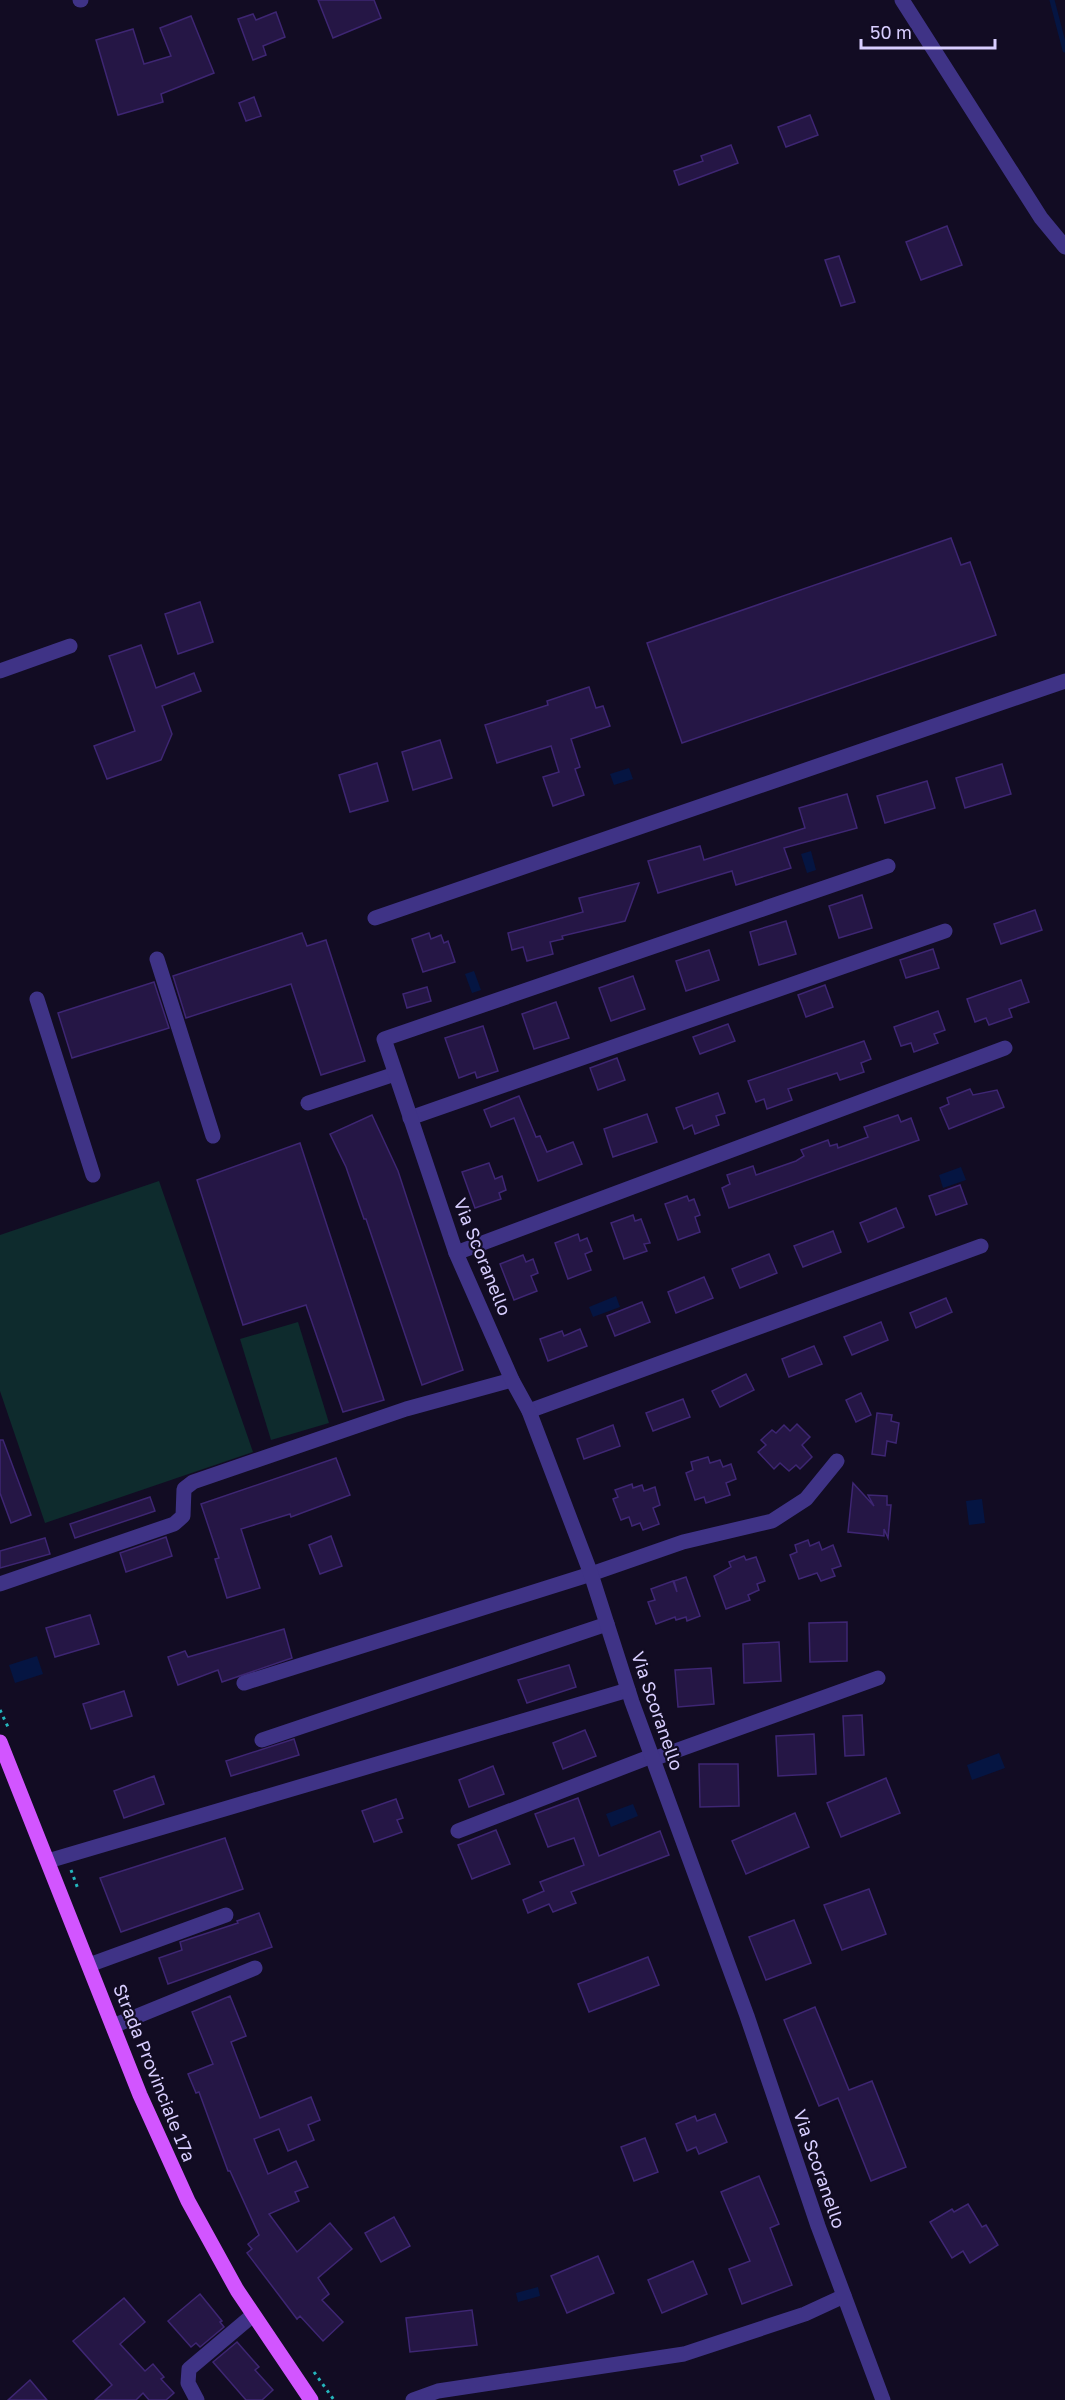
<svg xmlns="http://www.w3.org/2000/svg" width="1065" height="2400" font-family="'Golos Text',sans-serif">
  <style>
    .green { fill: #0e2b2d }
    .water { fill: #051542 }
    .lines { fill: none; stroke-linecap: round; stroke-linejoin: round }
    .stream { stroke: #051542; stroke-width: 5 }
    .building { fill: #251645; stroke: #3e2673; stroke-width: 1.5 }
    .path { stroke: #24b6bd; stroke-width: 3; stroke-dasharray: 3 4.5; stroke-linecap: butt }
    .minor { stroke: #3f3386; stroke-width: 15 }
    .major { stroke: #d255ff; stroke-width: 15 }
    .labels { text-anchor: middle; stroke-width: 4.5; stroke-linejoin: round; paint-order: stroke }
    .street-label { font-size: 18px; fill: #d8ceff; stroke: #120c23 }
  </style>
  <rect width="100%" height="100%" fill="#120c23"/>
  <!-- green -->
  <g class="green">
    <polygon points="159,1181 253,1452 45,1523 0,1391 0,1235"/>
    <polygon points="298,1322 329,1423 271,1440 240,1339"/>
  </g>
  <!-- water -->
  <g class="water">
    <polygon points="629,768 633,779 614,785 610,774"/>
    <polygon points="811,851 816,870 807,873 801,854"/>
    <polygon points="474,971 481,990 472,993 465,974"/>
    <polygon points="961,1167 966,1180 943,1188 939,1175"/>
    <polygon points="616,1296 620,1307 593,1317 589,1307"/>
    <polygon points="982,1499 985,1523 969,1525 966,1501"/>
    <polygon points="37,1656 43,1674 15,1683 9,1665"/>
    <polygon points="999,1753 1005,1768 972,1780 967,1765"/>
    <polygon points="633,1804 638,1816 611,1827 606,1814"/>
    <polygon points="538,2287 540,2296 518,2302 516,2293"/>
  </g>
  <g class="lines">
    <!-- stream -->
    <polyline class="stream" points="1052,0 1065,50"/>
  </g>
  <!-- building -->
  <g class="building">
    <polygon points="318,0 374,0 381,18 333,38"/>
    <polygon points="276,12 285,37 263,46 266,55 253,60 238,19 253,14 256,20"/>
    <polygon points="191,16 214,73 161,94 163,102 118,115 96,40 133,29 144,64 171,56 160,28"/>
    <polygon points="254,97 261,116 246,121 239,103"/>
    <polygon points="810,115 818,135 786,147 778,127"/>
    <polygon points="731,145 738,163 679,185 674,171 703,161 701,156"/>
    <polygon points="947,226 962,265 921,280 906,242"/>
    <polygon points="839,256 855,302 841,306 825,260"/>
    <polygon points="951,538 961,565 970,562 996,635 682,743 647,643"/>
    <polygon points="200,602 213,642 178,654 165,614"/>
    <polygon points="141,645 156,688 194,673 201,691 162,706 172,734 161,760 107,779 94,746 135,731 109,656"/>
    <polygon points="589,687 596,708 603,706 610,726 571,739 580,767 575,769 584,795 553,806 543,777 559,772 551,746 497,763 485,725 548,705 547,701"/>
    <polygon points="440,740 452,778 413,790 402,752"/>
    <polygon points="377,763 388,801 350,812 339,775"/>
    <polygon points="1002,764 1011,794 965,808 956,778"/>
    <polygon points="927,781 935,808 885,823 877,796"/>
    <polygon points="847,794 857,828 784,848 791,868 736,885 732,871 658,893 648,861 700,846 704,860 805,828 799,808"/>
    <polygon points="639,883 625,921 562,936 563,939 550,942 553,954 527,961 523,947 512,950 508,933 583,912 579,898"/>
    <polygon points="862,895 872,928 839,938 829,906"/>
    <polygon points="1035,910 1042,930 1001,944 994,924"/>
    <polygon points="786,921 796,954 759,965 750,932"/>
    <polygon points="302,933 307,946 326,940 365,1061 321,1075 291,984 186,1018 173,976"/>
    <polygon points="429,933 431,939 441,935 444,943 448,941 455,962 423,972 412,939"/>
    <polygon points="933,949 939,968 906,978 900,960"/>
    <polygon points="709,950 719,980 686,991 676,961"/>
    <polygon points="633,976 645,1009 611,1021 599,988"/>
    <polygon points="1021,980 1029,1002 1009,1009 1012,1017 989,1025 986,1018 975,1022 967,999"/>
    <polygon points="154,982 169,1028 72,1058 58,1013"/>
    <polygon points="825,985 833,1007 806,1017 798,995"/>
    <polygon points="427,987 431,1001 407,1008 403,994"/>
    <polygon points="556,1002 569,1038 534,1049 522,1014"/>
    <polygon points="938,1011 945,1030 934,1034 938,1043 914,1052 911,1043 901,1046 894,1027"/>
    <polygon points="728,1024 735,1041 700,1054 693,1037"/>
    <polygon points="483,1026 498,1071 477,1078 475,1072 459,1078 445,1038"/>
    <polygon points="864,1041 871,1059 861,1063 864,1072 840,1080 837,1073 788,1089 792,1100 767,1109 764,1099 756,1102 748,1081"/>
    <polygon points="617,1058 625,1080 598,1090 590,1068"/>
    <polygon points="970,1089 973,1095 997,1090 1004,1107 949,1129 940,1108 949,1104 947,1098"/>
    <polygon points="718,1093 725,1113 716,1116 719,1125 695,1134 692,1125 684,1129 676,1108"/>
    <polygon points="519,1096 536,1137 540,1136 547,1152 573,1142 582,1164 538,1181 514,1118 491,1127 484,1110"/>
    <polygon points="647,1114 657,1142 613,1157 604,1129"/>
    <polygon points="372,1115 398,1171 463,1370 422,1385 366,1219 364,1219 346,1167 330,1134"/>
    <polygon points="898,1115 901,1122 911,1118 919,1140 729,1208 722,1188 730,1184 727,1175 753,1166 756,1175 796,1161 804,1156 801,1150 828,1140 830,1146 837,1144 838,1148 868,1137 864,1127"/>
    <polygon points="300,1143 384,1400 343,1412 306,1305 243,1325 197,1180"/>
    <polygon points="489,1163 495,1179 502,1176 506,1190 499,1193 501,1199 475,1208 462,1172"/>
    <polygon points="960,1185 967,1204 936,1215 929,1196"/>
    <polygon points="687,1196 689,1201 694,1199 700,1215 695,1217 700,1232 678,1240 665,1204"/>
    <polygon points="896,1208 904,1227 868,1242 860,1223"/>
    <polygon points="633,1215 635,1221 641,1219 650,1243 644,1244 647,1251 624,1259 611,1223"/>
    <polygon points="833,1231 841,1252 803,1267 794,1246"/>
    <polygon points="578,1234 580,1241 587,1238 592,1251 585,1254 591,1270 568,1279 555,1243"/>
    <polygon points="769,1254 777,1273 740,1288 732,1269"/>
    <polygon points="523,1255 526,1262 533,1259 538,1273 531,1276 537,1291 514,1300 500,1264"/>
    <polygon points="704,1277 713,1298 676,1313 668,1292"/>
    <polygon points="946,1298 952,1312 916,1328 910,1313"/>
    <polygon points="642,1302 650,1322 615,1336 607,1316"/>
    <polygon points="881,1322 888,1340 852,1355 844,1337"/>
    <polygon points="580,1329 587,1346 548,1361 540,1339 562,1331 564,1336"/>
    <polygon points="814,1346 822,1364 789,1377 782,1359"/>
    <polygon points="746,1374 754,1390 720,1407 712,1391"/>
    <polygon points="861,1393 871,1415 856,1422 846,1400"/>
    <polygon points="683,1399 690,1417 653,1431 646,1413"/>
    <polygon points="877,1413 892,1415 891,1421 899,1423 896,1443 887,1441 885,1456 872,1454"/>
    <polygon points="797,1424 810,1437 802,1445 812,1457 800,1469 796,1465 789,1471 780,1463 774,1469 758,1452 766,1445 761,1440 772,1430 776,1433 784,1425 790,1431"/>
    <polygon points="613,1425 620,1446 584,1459 577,1439"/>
    <polygon points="0,1440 3,1440 31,1515 11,1523 0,1493"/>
    <polygon points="708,1457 710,1463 720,1460 723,1467 731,1464 736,1479 726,1483 730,1495 706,1503 704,1497 695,1500 686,1473 693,1470 691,1462"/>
    <polygon points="336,1458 350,1495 291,1517 290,1514 241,1529 260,1588 227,1598 215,1559 219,1558 201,1504"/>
    <polygon points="853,1483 874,1506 868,1495 887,1496 887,1505 891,1505 888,1538 884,1529 884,1536 848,1532"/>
    <polygon points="632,1484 633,1488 642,1485 644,1491 655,1487 660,1505 653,1508 659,1524 643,1530 640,1523 632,1526 629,1517 621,1520 613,1499 618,1497 615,1490"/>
    <polygon points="150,1497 155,1511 75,1538 70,1524"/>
    <polygon points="331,1536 342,1566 320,1574 309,1545"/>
    <polygon points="166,1537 172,1556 126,1572 120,1553"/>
    <polygon points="45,1538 50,1554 0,1568 0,1551"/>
    <polygon points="808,1540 810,1546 819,1542 822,1550 833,1545 841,1566 832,1569 835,1576 821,1581 817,1573 799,1579 790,1555 797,1552 795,1545"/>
    <polygon points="744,1556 746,1560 756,1557 765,1581 757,1584 759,1590 748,1595 750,1600 726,1609 714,1576 731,1567 729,1562"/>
    <polygon points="686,1577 700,1616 687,1621 686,1617 676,1620 675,1617 656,1624 648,1602 655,1600 651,1589 673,1581 677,1592 674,1581"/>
    <polygon points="90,1615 99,1644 55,1657 46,1628"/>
    <polygon points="847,1622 847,1661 810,1662 809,1623"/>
    <polygon points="284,1629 292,1658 222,1682 218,1670 178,1685 168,1657 185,1651 188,1657"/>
    <polygon points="779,1642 781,1681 744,1683 743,1644"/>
    <polygon points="569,1665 576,1687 527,1703 518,1680"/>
    <polygon points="711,1668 714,1704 678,1707 675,1670"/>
    <polygon points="124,1691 132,1716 91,1729 83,1704"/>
    <polygon points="862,1715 864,1755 845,1756 843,1716"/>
    <polygon points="585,1730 596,1756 563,1769 553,1743"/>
    <polygon points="814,1734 816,1774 778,1776 776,1736"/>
    <polygon points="294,1739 299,1755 231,1776 226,1761"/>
    <polygon points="699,1764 738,1764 739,1806 700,1807"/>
    <polygon points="493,1766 504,1794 469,1807 459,1780"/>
    <polygon points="154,1776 164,1804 124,1818 114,1791"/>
    <polygon points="886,1778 900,1813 841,1837 827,1803"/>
    <polygon points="578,1798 599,1856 660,1831 669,1855 571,1892 576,1903 553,1912 549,1904 528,1913 523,1900 544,1891 540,1882 584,1865 574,1838 548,1847 535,1814"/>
    <polygon points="396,1799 403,1818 397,1820 402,1832 374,1842 362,1811"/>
    <polygon points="795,1813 809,1847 746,1874 732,1841"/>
    <polygon points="496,1830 510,1864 472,1879 458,1845"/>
    <polygon points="225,1838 243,1889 121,1932 100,1878"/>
    <polygon points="869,1889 886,1934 842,1950 824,1905"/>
    <polygon points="259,1913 272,1947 168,1984 159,1958 182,1950 180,1942 238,1923 237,1921"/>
    <polygon points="794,1920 811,1963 766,1980 749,1937"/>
    <polygon points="648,1957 659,1985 589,2012 578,1984"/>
    <polygon points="230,1996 246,2036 231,2042 260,2118 311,2097 320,2120 308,2125 314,2140 288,2151 279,2129 254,2139 268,2174 296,2161 308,2187 295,2192 299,2201 269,2214 297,2252 330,2223 352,2249 318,2278 329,2294 322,2300 343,2322 323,2341 300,2316 297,2319 247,2253 252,2249 248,2244 259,2235 230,2171 228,2171 199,2092 196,2093 188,2074 213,2064 192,2012"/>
    <polygon points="815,2007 849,2090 872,2081 906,2167 871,2181 838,2098 819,2106 784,2020"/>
    <polygon points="715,2114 727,2142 699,2154 696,2147 687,2151 676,2124 695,2116 697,2121"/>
    <polygon points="645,2138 658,2172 634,2181 621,2147"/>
    <polygon points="759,2176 779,2224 770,2228 792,2285 742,2304 729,2269 750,2261 721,2192"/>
    <polygon points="968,2204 982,2227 986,2225 998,2245 970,2263 963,2251 952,2258 930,2222 952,2209 954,2212"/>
    <polygon points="394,2217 410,2246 381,2262 365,2233"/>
    <polygon points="598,2256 614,2293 567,2313 551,2276"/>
    <polygon points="693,2261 707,2294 662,2313 648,2280"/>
    <polygon points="200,2294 222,2321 220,2322 224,2327 200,2347 196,2343 191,2347 168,2321"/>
    <polygon points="124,2298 145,2322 120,2344 145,2371 153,2364 164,2377 161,2379 174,2393 166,2400 149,2400 143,2393 136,2400 95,2400 112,2385 73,2341"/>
    <polygon points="472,2310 477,2345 410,2352 406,2318"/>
    <polygon points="237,2342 259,2367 255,2370 273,2390 262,2400 246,2400 213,2362"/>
    <polygon points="30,2380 47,2400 8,2400"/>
  </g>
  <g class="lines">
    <!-- path -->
    <g class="path">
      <polyline points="0,1710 9,1729"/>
      <polyline points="71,1870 78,1889"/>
      <polyline points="314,2372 334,2400"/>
    </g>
    <!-- minor -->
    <g class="minor">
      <polyline points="80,0 81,0"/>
      <polyline points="902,0 1041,218 1065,247"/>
      <polyline points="0,671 70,646"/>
      <polyline points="375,918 1065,681"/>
      <polyline points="157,959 213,1136"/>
      <polyline points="37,999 93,1175"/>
      <polyline points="308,1103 395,1074"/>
      <polyline points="410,1118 945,931"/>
      <polyline points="456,1253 1005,1048"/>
      <polyline points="529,1411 981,1246"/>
      <polyline points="0,1584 174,1524 183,1516 184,1489 193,1482 406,1409 512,1380"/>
      <polyline points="244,1683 591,1574 683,1542 772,1521 806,1499 837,1461"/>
      <polyline points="262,1740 607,1624"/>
      <polyline points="653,1759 878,1678"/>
      <polyline points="458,1831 652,1756"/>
      <polyline points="48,1861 628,1690"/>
      <polyline points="89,1965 226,1915"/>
      <polyline points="113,2026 255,1968"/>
      <polyline points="197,2400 188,2383 189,2369 253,2315"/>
      <polyline points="413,2400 438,2391 684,2354 805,2314 844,2296"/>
      <polyline points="883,2400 818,2226 747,2016 632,1702 591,1574 529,1411 512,1380 456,1253 384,1039 888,866"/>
    </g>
    <!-- major -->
    <polyline class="major" points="0,1742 140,2095 188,2201 237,2290 311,2400"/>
  </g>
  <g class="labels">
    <!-- street labels -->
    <g class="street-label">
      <text transform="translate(482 1257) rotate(68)" y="6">Via Scoranello</text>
      <text transform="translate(657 1711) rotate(71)" y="6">Via Scoranello</text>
      <text transform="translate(154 2073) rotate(68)" y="6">Strada Provinciale 17a</text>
      <text transform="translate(819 2169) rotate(71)" y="6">Via Scoranello</text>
    </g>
  </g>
  <!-- scale -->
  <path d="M861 39v9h134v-9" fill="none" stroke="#d8ceff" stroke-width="3"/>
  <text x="870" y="39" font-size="18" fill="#d8ceff" stroke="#120c23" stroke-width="4.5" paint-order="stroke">50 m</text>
</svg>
